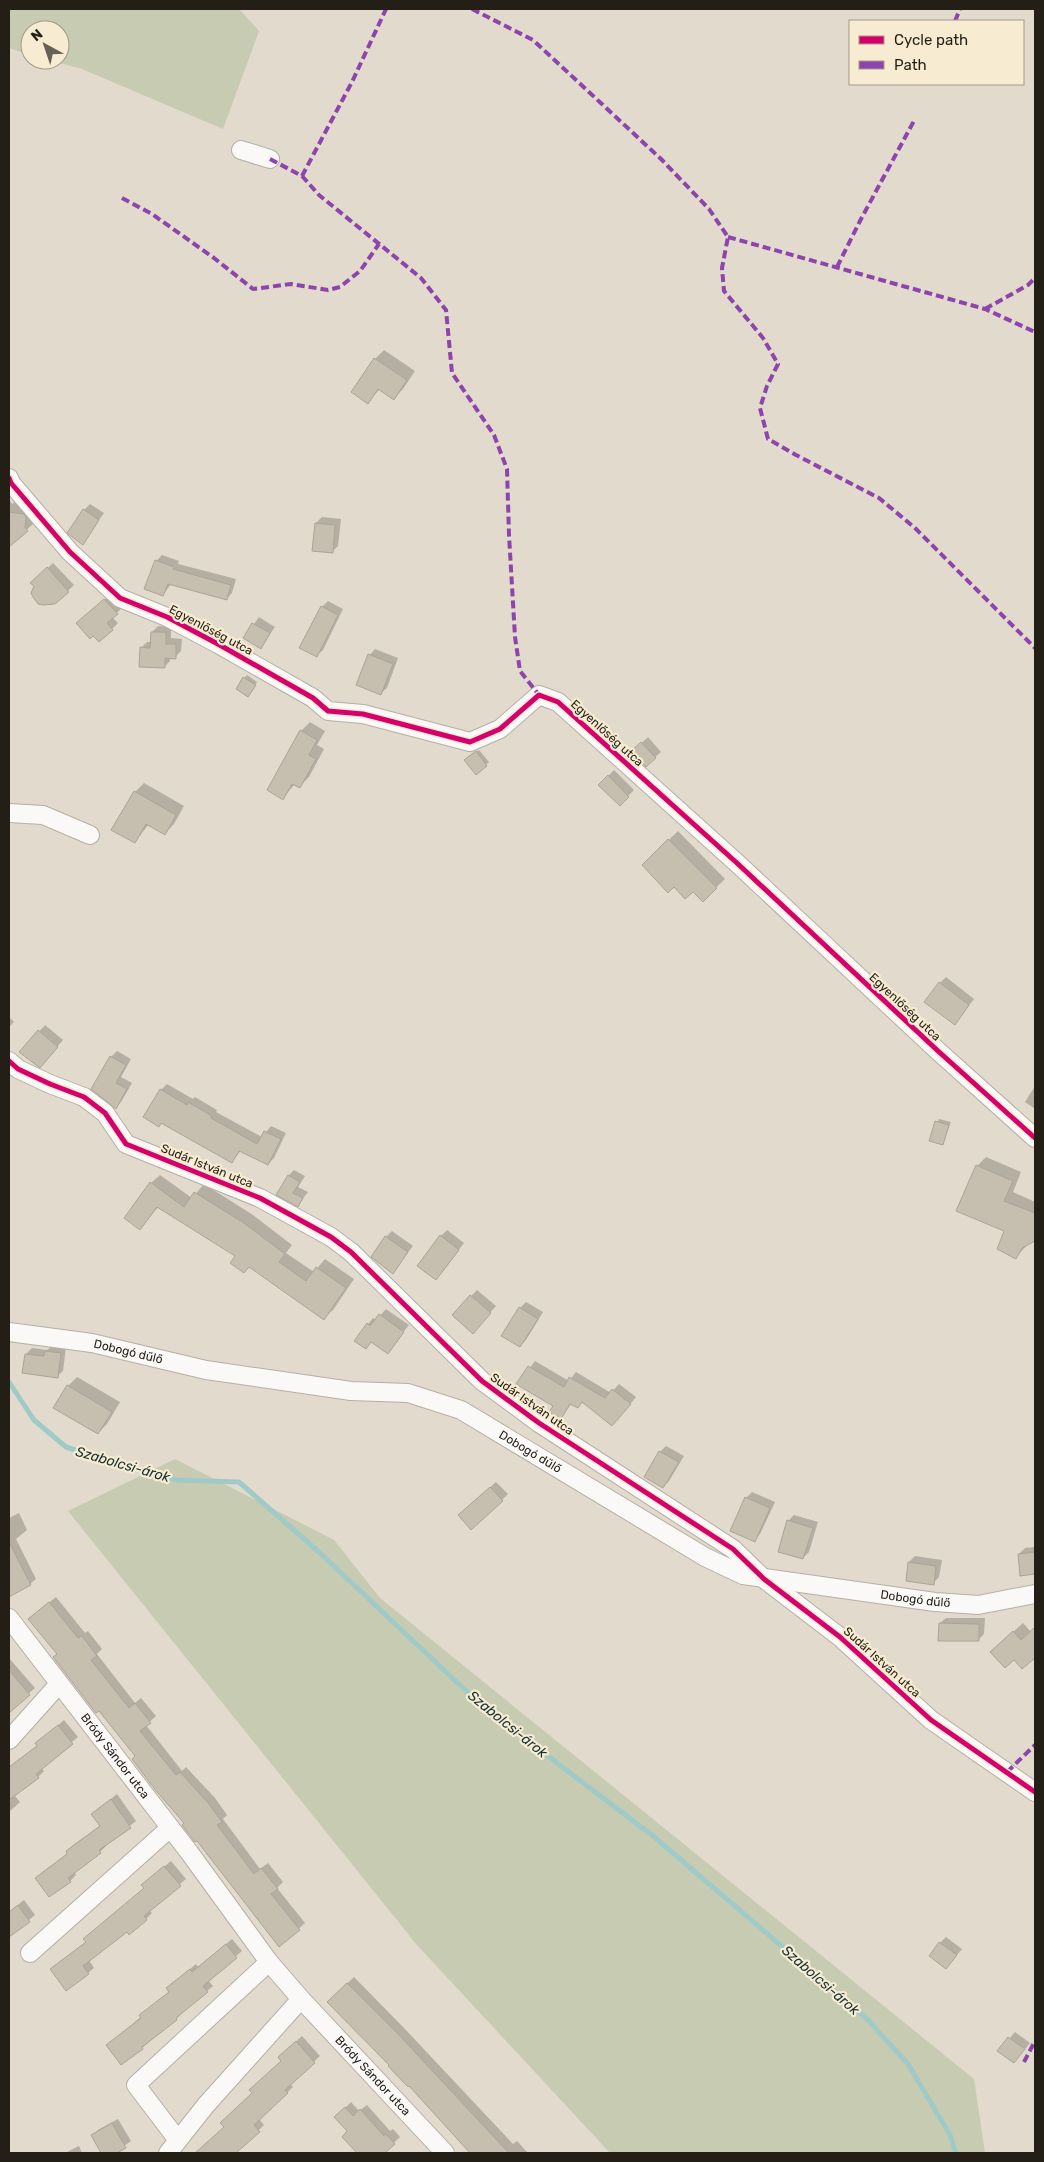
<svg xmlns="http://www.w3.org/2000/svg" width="1044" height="2162" font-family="Rubik,sans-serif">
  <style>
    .green { fill: #c6cbb1 }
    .shadow { fill: #0003 }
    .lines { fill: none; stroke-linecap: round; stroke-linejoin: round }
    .stream { stroke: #a0cac8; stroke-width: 5 }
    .building { fill: #c6beaf; stroke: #aaa499 }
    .minor-casing { stroke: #b5afa4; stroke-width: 20 }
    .minor { stroke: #fbf9f7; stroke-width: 18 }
    .quiet { stroke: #8e44ad; stroke-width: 4; stroke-dasharray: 8 4; stroke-linecap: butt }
    .cycleway-casing { stroke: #f7ebd1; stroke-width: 8 }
    .cycleway { stroke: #d6006c; stroke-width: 5 }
    .labels { text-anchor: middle; stroke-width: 4.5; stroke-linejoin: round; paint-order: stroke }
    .street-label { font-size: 12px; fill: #241f16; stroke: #f7ebd1 }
    .water-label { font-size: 14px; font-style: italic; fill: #123335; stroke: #f7ebd1 }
  </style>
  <rect width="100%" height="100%" fill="#e2dacc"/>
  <!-- green -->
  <g class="green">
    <polygon points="9,9 239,9 259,31 223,129 82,69 49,60 60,60 60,30 30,30 30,55 9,48"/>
    <polygon points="175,1459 334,1540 380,1598 974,2079 985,2153 610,2153 417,1945 68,1511"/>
  </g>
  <!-- shadow -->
  <g class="shadow">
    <polygon points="384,350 415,371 403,389 394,398 380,389 368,402 375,359"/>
    <polygon points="9,499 12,504 15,502 19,506 30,509 31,521 33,524 9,546"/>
    <polygon points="90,504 104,513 83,543 84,510"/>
    <polygon points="322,517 341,519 338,546 332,552 316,523"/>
    <polygon points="162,555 179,561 178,564 236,579 232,593 226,599 171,584 163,595 156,561"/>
    <polygon points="53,563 74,585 55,603 32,583"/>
    <polygon points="111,594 123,607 112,617 118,623 112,629 84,618"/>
    <polygon points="328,601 343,609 323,650 317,655 322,607"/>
    <polygon points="259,617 275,627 261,647 244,638"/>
    <polygon points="158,626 171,627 171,638 182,639 181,651 175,657 170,657 170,661 164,667 141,648 147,642 152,642 152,632"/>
    <polygon points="375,649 398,658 387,688 381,693 370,655"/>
    <polygon points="247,675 257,682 251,693 244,678"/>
    <polygon points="310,722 325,731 317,745 324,749 309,777 300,786 295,784 283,798 301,731"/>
    <polygon points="648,737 661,752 646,765 632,752"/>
    <polygon points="479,750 489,762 476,773 468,757"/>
    <polygon points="614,770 634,790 620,804 600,785"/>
    <polygon points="144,783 184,806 174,824 165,833 149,824 135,842 135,792"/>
    <polygon points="678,831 725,879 703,900 693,890 674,886 643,865"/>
    <polygon points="946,977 974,999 960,1017 940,983"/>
    <polygon points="9,1017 14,1022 9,1027"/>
    <polygon points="45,1025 63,1040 46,1060 21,1052"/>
    <polygon points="117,1051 131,1059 121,1077 132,1083 121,1102 116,1107 111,1057"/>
    <polygon points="167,1084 193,1099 195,1097 217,1110 216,1112 262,1137 271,1126 286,1133 274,1158 268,1164 241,1150 232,1162 161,1090"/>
    <polygon points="1035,1086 1035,1109 1025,1102"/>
    <polygon points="939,1119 951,1122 943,1143 931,1140"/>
    <polygon points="986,1157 1021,1172 1013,1192 1035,1202 1035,1240 1028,1244 1016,1257 977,1166"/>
    <polygon points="294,1170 305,1176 298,1187 308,1192 298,1205 278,1194 289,1175"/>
    <polygon points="160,1175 192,1198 204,1184 253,1215 292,1245 286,1253 314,1272 325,1259 354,1279 333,1310 324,1318 237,1255 159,1206 140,1228 151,1183"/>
    <polygon points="447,1230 464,1243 442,1272 441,1236"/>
    <polygon points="392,1231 413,1246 393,1272 386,1237"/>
    <polygon points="477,1290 496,1306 478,1326 453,1315"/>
    <polygon points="526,1302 543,1312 526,1340 520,1346 520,1308"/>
    <polygon points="386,1309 409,1325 387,1353 372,1341 365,1348 368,1324 373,1318 376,1320"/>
    <polygon points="52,1346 66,1347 63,1371 57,1376 26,1354 32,1348 47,1350"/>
    <polygon points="535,1361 569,1381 576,1372 611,1393 619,1384 636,1397 618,1419 583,1401 578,1407 572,1403 561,1417 554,1406 518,1384"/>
    <polygon points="77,1377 120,1402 107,1424 98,1433 68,1386"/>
    <polygon points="666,1446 684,1456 669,1481 663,1487 660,1452"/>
    <polygon points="496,1482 508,1494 502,1500 465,1509"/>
    <polygon points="752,1492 775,1502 760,1534 754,1540 746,1498"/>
    <polygon points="19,1513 27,1530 16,1539 36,1579 30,1584 11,1594 9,1590 9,1518"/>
    <polygon points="794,1515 818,1522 809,1552 803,1558 788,1521"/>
    <polygon points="1035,1547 1035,1573 1021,1574 1019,1554 1025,1548"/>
    <polygon points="915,1556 942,1560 939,1577 933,1583 909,1562"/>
    <polygon points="56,1597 85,1633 88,1631 102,1649 97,1654 135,1703 141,1698 156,1716 146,1725 182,1771 186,1767 215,1798 227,1815 223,1819 260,1869 268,1863 283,1882 277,1888 305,1923 279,1946 58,1654 36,1613"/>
    <polygon points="946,1618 985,1618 984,1634 978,1640 940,1623"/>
    <polygon points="1023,1623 1031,1632 1035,1628 1035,1656 1022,1668 1001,1643"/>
    <polygon points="9,1658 35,1688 10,1710 9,1709"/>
    <polygon points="64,1720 78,1737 41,1768 44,1771 38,1777 14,1795 20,1802 9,1812 9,1767 38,1745 43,1738"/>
    <polygon points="117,1794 136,1821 105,1845 106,1846 100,1852 74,1872 76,1875 70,1881 36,1878 68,1853 67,1851 73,1845 101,1825 92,1814"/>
    <polygon points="171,1861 186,1879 149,1910 152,1913 146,1919 127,1930 89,1960 94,1968 88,1973 51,1969 87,1941 145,1887 149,1879"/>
    <polygon points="24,1900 35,1915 9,1936 9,1912"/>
    <polygon points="946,1937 962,1949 946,1968 940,1943"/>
    <polygon points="232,1939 242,1951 208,1980 213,1986 181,2012 182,2013 176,2019 142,2048 108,2045 170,1992 173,1983 196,1964 198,1967"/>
    <polygon points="354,1977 404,2028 513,2144 517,2141 528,2153 475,2153 328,2002"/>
    <polygon points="1015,2032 1030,2043 1019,2056 999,2051"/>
    <polygon points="302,2036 320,2056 290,2084 293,2087 259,2119 264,2125 235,2153 196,2153 226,2126 283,2061 285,2051"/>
    <polygon points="351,2102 359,2111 367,2105 390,2131 393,2129 400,2137 383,2153 361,2153 344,2136 349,2131 336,2117"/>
    <polygon points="118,2119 131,2141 114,2153 103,2153 93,2136 98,2130"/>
    <polygon points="79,2146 82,2153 65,2153"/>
  </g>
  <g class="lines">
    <!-- stream -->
    <polyline class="stream" points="9,1382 34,1420 66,1447 127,1467 176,1480 239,1482 319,1552 481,1705 653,1836 867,2019 908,2064 950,2135 956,2153"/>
  </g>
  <!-- building -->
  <g class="building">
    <polygon points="374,358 407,380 394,400 378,389 368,404 351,392"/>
    <polygon points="83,509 99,520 83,545 67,533"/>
    <polygon points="9,512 24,514 26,518 25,527 28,531 9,547"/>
    <polygon points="315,523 335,525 333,553 312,551"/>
    <polygon points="155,560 174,567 173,569 231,585 227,600 168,584 163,596 144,589"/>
    <polygon points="47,567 69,592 55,604 43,605 38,604 33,597 31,593 34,586 30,583"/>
    <polygon points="104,599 118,614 107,623 113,630 99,642 93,636 90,639 76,623"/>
    <polygon points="321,606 338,615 317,657 299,648"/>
    <polygon points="252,623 270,633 261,649 243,638"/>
    <polygon points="151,632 166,632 166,644 176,644 176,659 165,658 165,668 139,667 140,647 150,648"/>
    <polygon points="368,654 393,664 381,695 356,685"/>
    <polygon points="243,677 256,685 248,697 236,689"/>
    <polygon points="300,730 317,740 309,755 316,759 300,788 292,784 283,800 267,790"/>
    <polygon points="641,742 656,758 646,767 630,752"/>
    <polygon points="476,751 487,766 476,775 464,760"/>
    <polygon points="608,775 629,797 620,806 598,785"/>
    <polygon points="134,791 176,815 165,835 146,824 135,843 111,830"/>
    <polygon points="668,839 717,888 703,902 693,892 685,899 674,887 668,893 642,865"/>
    <polygon points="939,982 969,1005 955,1025 924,1002"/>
    <polygon points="38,1030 58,1047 40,1068 19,1052"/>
    <polygon points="110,1056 126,1065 116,1083 127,1089 116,1109 91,1089"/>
    <polygon points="160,1089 187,1105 188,1102 212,1116 211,1118 257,1144 264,1131 281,1139 268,1165 239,1151 232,1163 161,1123 159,1127 143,1117"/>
    <polygon points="935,1121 949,1125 943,1145 929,1141"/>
    <polygon points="976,1165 1013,1181 1004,1201 1035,1213 1035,1241 1022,1248 1016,1259 997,1249 1004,1231 956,1211"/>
    <polygon points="288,1175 300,1182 293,1193 303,1198 298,1207 276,1195"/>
    <polygon points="150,1182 184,1207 194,1192 244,1223 285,1254 279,1262 306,1281 316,1267 346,1288 324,1320 249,1267 244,1273 230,1263 235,1256 157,1207 140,1230 124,1218"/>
    <polygon points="440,1235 459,1250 436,1280 417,1266"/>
    <polygon points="385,1236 408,1252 393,1274 371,1257"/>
    <polygon points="470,1295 491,1313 473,1334 452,1315"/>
    <polygon points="519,1307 538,1319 520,1347 501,1336"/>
    <polygon points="379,1314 404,1332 388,1354 371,1342 366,1349 354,1341 367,1323 370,1326"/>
    <polygon points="45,1351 61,1353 58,1378 22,1373 25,1354 44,1356"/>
    <polygon points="528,1366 564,1387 569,1377 605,1398 612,1389 631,1404 612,1426 582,1402 578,1408 570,1404 561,1419 549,1412 553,1406 516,1384"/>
    <polygon points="67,1385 112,1412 98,1434 53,1408"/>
    <polygon points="659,1451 679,1462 663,1488 644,1477"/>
    <polygon points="490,1487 503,1501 471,1530 458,1515"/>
    <polygon points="745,1497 770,1508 755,1542 730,1531"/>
    <polygon points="787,1520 813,1528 803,1559 778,1552"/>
    <polygon points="9,1542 31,1585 9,1597"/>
    <polygon points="1035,1552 1035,1574 1020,1576 1018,1554"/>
    <polygon points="908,1562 936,1566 934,1585 906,1581"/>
    <polygon points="49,1602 78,1638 82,1636 97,1656 91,1660 129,1708 135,1703 151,1723 140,1731 176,1775 180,1772 209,1804 222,1822 217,1825 254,1874 261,1868 278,1889 271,1894 300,1930 279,1947 197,1841 195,1842 182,1825 184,1823 157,1792 132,1759 135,1756 99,1711 96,1713 53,1657 57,1654 28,1619"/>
    <polygon points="939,1623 979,1624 979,1641 938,1641"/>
    <polygon points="1035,1627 1035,1658 1022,1669 1014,1660 1005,1668 990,1652 1013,1631 1021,1640"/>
    <polygon points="9,1670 30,1695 9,1713"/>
    <polygon points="58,1725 73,1744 36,1774 39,1778 9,1800 9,1767 37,1746 35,1743"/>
    <polygon points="111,1799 131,1828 99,1850 101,1853 68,1878 71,1882 49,1897 35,1878 67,1854 66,1851 100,1826 91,1814"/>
    <polygon points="164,1866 181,1886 144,1916 147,1920 129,1935 127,1932 83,1966 89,1974 66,1991 50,1969 86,1942 83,1939 144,1888 141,1885"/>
    <polygon points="18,1905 30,1922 9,1937 9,1912"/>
    <polygon points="939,1942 957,1955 946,1969 929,1956"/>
    <polygon points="226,1944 237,1958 203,1986 208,1992 176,2018 177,2020 142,2047 143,2049 121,2065 106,2045 141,2018 139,2015 169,1992 166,1988 190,1969 192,1972"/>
    <polygon points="347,1983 398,2034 509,2153 470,2153 409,2086 408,2087 388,2066 389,2065 327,2002"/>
    <polygon points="1008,2037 1025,2049 1014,2063 997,2051"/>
    <polygon points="296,2041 315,2063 285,2090 288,2093 254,2125 260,2132 236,2153 195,2153 224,2127 220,2123 252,2093 249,2090 281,2061 278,2057"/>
    <polygon points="345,2107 353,2116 360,2109 384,2136 386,2134 395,2144 385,2153 357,2153 342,2137 347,2131 334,2117"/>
    <polygon points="112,2123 126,2148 117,2153 101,2153 91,2135"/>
  </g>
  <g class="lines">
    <!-- minor casing -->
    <g class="minor-casing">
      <g id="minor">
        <polyline points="241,150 270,159"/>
        <polyline points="9,478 11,483 70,552 120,598 167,617 218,644 313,698 328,711 363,714 470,742 500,729 539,695 558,702 738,864 938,1051 1035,1138"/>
        <polyline points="9,813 43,815 90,835"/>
        <polyline points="9,1061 18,1069 50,1084 84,1097 105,1113 126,1144 260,1198 331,1237 351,1252 482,1381 539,1423 733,1549 764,1579 840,1637 931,1720 1035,1792"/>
        <path id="s1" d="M9 1332 92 1343 206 1370 351 1391 408 1393 461 1410 705 1557 743 1575 935 1602 978 1605 1035 1594"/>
        <path id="s2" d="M9 1618 189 1852 269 1962"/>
        <polyline points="9,1740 59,1684"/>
        <polyline points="30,1953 170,1828"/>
        <path id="s3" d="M301 1999 445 2153"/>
        <polyline points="168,2153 206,2105 301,1999 269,1962 136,2085 177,2139"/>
      </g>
    </g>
    <!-- minor -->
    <use href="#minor" class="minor"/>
    <!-- quiet -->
    <g class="quiet">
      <polyline points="472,9 533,40 661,159 709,209 728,237 722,268 724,291 763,338 778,364 767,386 760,408 768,439 796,455 879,498 915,528 1035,648"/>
      <polyline points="955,21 960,9"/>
      <polyline points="270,159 302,176 319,195 421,278 446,310 452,373 494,435 507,469 509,535 515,637 520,671 539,695"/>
      <polyline points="302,176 352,82 386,9"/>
      <polyline points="122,198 152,214 214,258 253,289 291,284 328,290 340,287 360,271 379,244"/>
      <polyline points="728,237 985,309 1035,332"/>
      <polyline points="837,267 861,219 915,119"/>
      <polyline points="985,309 1028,285 1035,278"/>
      <polyline points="1007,1772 1035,1745"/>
      <polyline points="1024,2062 1035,2041"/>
    </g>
    <!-- cycleway casing -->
    <g class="cycleway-casing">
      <g id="cycleway">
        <polyline points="9,478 11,483 70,552 120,598 167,617 218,644 313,698 328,711 363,714 470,742 500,729 539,695 558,702 738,864 938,1051 1035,1138"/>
        <polyline points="9,1061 18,1069 50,1084 84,1097 105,1113 126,1144 260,1198 331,1237 351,1252 482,1381 539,1423 733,1549 764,1579 840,1637 931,1720 1035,1792"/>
      </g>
    </g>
    <!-- cycleway -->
    <use href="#cycleway" class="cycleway"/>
  </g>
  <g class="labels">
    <!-- street labels -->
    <g class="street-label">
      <text transform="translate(211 630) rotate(28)" y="4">Egyenlőség utca</text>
      <text transform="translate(607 733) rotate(42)" y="4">Egyenlőség utca</text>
      <text transform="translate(905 1007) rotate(43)" y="4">Egyenlőség utca</text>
      <text transform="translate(207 1166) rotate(22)" y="4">Sudár István utca</text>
      <text dy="4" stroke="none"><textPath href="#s1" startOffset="121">Dobogó dűlő</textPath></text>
      <text transform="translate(532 1404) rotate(35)" y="4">Sudár István utca</text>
      <text dy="4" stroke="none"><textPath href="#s1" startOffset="541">Dobogó dűlő</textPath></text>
      <text dy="4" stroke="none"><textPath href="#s1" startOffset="961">Dobogó dűlő</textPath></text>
      <text transform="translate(882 1662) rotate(42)" y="4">Sudár István utca</text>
      <text dy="4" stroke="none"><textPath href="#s2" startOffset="174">Bródy Sándor utca</textPath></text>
      <text dy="4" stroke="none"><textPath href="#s3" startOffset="105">Bródy Sándor utca</textPath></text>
    </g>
    <!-- water labels -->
    <g class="water-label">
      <text transform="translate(123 1464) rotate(16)" y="5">Szabolcsi-árok</text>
      <text transform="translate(508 1724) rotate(39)" y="5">Szabolcsi-árok</text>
      <text transform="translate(821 1980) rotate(41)" y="5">Szabolcsi-árok</text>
    </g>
  </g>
  <!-- border -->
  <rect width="1044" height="2162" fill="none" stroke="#241f16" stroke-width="20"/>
  <!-- legend -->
  <rect x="849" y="20" width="175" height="65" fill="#f7ebd1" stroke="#a39986"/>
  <rect x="859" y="36" width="25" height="8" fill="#d6006c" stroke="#a39986"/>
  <text x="894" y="45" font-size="15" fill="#241f16">Cycle path</text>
  <rect x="859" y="61" width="25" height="8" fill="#8e44ad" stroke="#a39986"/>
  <text x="894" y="70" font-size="15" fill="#241f16">Path</text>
  <!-- north arrow -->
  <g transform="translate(45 45) rotate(320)"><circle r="24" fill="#f7ebd1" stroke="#a39986"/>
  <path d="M0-4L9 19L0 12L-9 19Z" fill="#666056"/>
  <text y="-8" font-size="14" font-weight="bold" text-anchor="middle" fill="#241f16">N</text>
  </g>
</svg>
